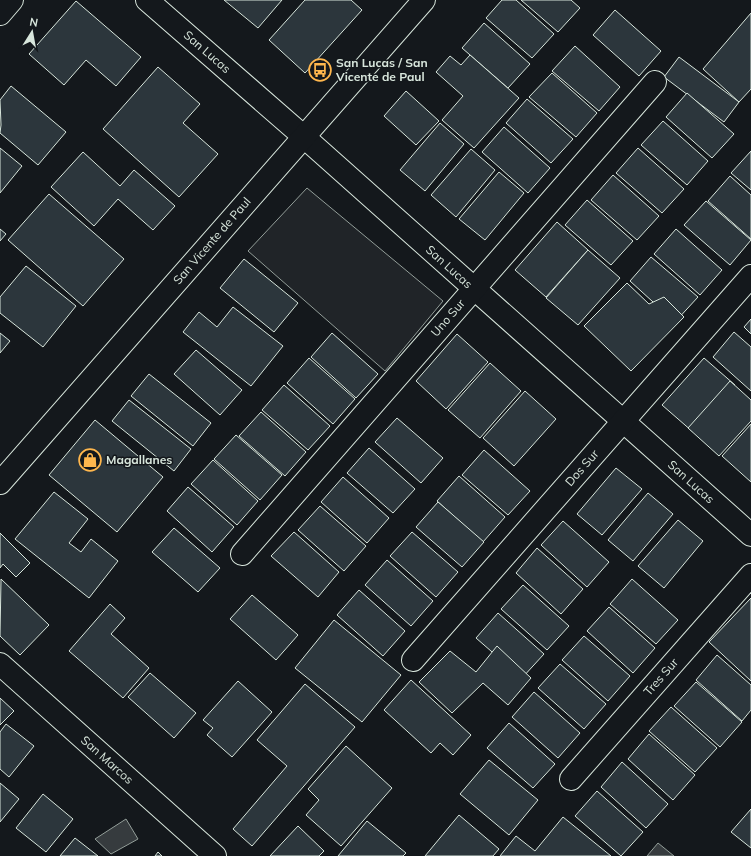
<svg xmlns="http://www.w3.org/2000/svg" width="751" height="856" font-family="Mulish,sans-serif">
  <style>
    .green { fill: #202428; stroke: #939e99 }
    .water { fill: #363b3e; stroke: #939e99 }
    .building { fill: #2c363c; stroke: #d8e6dc }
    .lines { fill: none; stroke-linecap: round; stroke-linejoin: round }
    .minor-casing { stroke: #d8e6dc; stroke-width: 24 }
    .minor { stroke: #14181c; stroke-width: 22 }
    .labels { text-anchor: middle; stroke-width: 3; stroke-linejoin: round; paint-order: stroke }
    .street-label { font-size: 12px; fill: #d8e6dc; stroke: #14181c }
    .poi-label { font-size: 12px; font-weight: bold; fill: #d8e6dc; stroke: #14181c; text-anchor: start }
  </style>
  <rect width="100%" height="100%" fill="#14181c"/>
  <!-- green -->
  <polygon class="green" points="307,188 443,301 385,371 248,251"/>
  <!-- water -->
  <g class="water">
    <polygon points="126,819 138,839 111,854 95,839"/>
    <polygon points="658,843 674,856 647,856"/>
  </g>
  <!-- building -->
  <g class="building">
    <polygon points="224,0 282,0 258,28"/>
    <polygon points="305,0 351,0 362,10 305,73 269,40"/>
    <polygon points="502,0 516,0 554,34 532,58 486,18"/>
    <polygon points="521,0 571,0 580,8 558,32"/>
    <polygon points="76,1 141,57 116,86 86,60 64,85 29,54"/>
    <polygon points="615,10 661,51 639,76 593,35"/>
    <polygon points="751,13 751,89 739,102 703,69"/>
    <polygon points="484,23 530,64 508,88 462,48"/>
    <polygon points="575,46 620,87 599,111 552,71"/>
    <polygon points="470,55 519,98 474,148 442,120 463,96 436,72 450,56 461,65"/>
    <polygon points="679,57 739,102 724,122 664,77"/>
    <polygon points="158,67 200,104 183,123 218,154 179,197 103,129"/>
    <polygon points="552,73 597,113 576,137 529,97"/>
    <polygon points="11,86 66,132 38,165 0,133 1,125 0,100"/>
    <polygon points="406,91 439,121 416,145 384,116"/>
    <polygon points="687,93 734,134 712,158 666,117"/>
    <polygon points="527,99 573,139 551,163 506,123"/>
    <polygon points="663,121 708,161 687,185 641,145"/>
    <polygon points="440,123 464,144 425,191 400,170"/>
    <polygon points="504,127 550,168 528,193 482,152"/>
    <polygon points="0,148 22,166 0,193"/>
    <polygon points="638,148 684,189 662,213 616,173"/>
    <polygon points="471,149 495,170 456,217 431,195"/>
    <polygon points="751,151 751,190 731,173"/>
    <polygon points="83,152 120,186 134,170 175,206 153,230 118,199 94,226 51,187"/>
    <polygon points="499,172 524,193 485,240 459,219"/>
    <polygon points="613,175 659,216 637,240 591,200"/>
    <polygon points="730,176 751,195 751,239 708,201"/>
    <polygon points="49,194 124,259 83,306 8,240"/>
    <polygon points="587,200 633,241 611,265 565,225"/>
    <polygon points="706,201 751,240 730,265 684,225"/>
    <polygon points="557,222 588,250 546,297 515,270"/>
    <polygon points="0,229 6,234 0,241"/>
    <polygon points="676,229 722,270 700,295 654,254"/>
    <polygon points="588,250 620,278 578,325 546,298"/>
    <polygon points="651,257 698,297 675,322 630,281"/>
    <polygon points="244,259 298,303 274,332 220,288"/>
    <polygon points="26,266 76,306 43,347 0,313 0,297"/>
    <polygon points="627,283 649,304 664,297 684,317 631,371 584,326"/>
    <polygon points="233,307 283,346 251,386 183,332 199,312 217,327"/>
    <polygon points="751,319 751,334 744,327"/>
    <polygon points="734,332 751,347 751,391 713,357"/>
    <polygon points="0,333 10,341 0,353"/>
    <polygon points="332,333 378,374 356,398 311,357"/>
    <polygon points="457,334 488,362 446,409 416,381"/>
    <polygon points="196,350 242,390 220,415 174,374"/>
    <polygon points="309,358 355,399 333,424 287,383"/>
    <polygon points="704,358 735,385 693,432 662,405"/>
    <polygon points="490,363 521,391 480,438 448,410"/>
    <polygon points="149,374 211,423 193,446 131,396"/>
    <polygon points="730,381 751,400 751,421 719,456 688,428"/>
    <polygon points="284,385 330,426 308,450 262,410"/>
    <polygon points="525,391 556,419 514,466 483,438"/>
    <polygon points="129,400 191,449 174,471 112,421"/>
    <polygon points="261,412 306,452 285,476 239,436"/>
    <polygon points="397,418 443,458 421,483 375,442"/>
    <polygon points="95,420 163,477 117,532 49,475"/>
    <polygon points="751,424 751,482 722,456"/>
    <polygon points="236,435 282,475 260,500 214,459"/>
    <polygon points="369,448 415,489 393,513 347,473"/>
    <polygon points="484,450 530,491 508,515 462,475"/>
    <polygon points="213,460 258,501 237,525 191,484"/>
    <polygon points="616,468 642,489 602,535 577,514"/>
    <polygon points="459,476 505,517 483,542 437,501"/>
    <polygon points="343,477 389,518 367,543 321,502"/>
    <polygon points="188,487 234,527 212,552 167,511"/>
    <polygon points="54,492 88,519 69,543 81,552 91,539 118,561 89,598 15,539"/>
    <polygon points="648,493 673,514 633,561 608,540"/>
    <polygon points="438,502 484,542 462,567 416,527"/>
    <polygon points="320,506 366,546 344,571 298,530"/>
    <polygon points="678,520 703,541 664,588 638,566"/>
    <polygon points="563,521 609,562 587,587 541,545"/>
    <polygon points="174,528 220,568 198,592 152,552"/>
    <polygon points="294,532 339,572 318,597 271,556"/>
    <polygon points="412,532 458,572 436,597 390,556"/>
    <polygon points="0,533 30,563 16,577 3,564 0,568"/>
    <polygon points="537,548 583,589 561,614 516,573"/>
    <polygon points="387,560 433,601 411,626 365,585"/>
    <polygon points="1,579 49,625 20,655 0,636"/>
    <polygon points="632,579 678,620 656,644 610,604"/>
    <polygon points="523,585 569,626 547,650 501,609"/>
    <polygon points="359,590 405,631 383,656 337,615"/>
    <polygon points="252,595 298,635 276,660 230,619"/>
    <polygon points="751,598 751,681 709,642"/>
    <polygon points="110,604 125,618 111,634 149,668 123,698 69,651"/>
    <polygon points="609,607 655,648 633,673 587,631"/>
    <polygon points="498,613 544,654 522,678 476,638"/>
    <polygon points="334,620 401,675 362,722 295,668"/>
    <polygon points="584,636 630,676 608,701 562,660"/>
    <polygon points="497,646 531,678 508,705 483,683 452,713 419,682 450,651 476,672"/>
    <polygon points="717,655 751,685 751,710 742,721 696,680"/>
    <polygon points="560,664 606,704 584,729 538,688"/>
    <polygon points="150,673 196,713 174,738 128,697"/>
    <polygon points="411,680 471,735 453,755 440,743 431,753 384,710"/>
    <polygon points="238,681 272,712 232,757 207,735 213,728 203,720"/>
    <polygon points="696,682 742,722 720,747 674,706"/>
    <polygon points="305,684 355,727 252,846 233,829 287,766 257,740"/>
    <polygon points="534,692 580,733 558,758 512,717"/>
    <polygon points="0,698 14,711 0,725"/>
    <polygon points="671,707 717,748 695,772 649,731"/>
    <polygon points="509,723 555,764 533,788 487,748"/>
    <polygon points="6,724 34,746 9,777 0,769 0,732"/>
    <polygon points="649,734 695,775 673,800 628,759"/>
    <polygon points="346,746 392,788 341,846 306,815 319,800 308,789"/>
    <polygon points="489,760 538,800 509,835 460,794"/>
    <polygon points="622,762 668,804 646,828 601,787"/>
    <polygon points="0,783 19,799 0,822"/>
    <polygon points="597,791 643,832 621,856 575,816"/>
    <polygon points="43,794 73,819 46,852 16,828"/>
    <polygon points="751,809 751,848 731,832"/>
    <polygon points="459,815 499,849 493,856 425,856"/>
    <polygon points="563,817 611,856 500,856 516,836 535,851"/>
    <polygon points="367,821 406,853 403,856 338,856"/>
    <polygon points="298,826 324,851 319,856 270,856"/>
    <polygon points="75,838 98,856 60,856"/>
    <polygon points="158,852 162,856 155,856"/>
  </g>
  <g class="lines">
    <!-- minor casing -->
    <g class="minor-casing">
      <g id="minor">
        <polyline points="147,0 303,136 751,535"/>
        <polyline points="0,14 12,0"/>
        <polyline points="0,483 424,0"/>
        <polyline points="242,554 655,82"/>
        <polyline points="413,660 751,276"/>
        <polyline points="0,664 215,856"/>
        <polyline points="571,779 751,575"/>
      </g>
    </g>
    <!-- minor -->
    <use href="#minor" class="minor"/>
  </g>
  <!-- icons -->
  <defs>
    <g id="bus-ring" transform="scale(1.15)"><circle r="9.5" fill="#14181c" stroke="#ffb74d" stroke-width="1.5"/><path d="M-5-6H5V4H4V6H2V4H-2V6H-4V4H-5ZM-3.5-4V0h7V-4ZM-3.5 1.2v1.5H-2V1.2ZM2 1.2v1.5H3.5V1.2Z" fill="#ffb74d"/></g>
    <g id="shop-ring" transform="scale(1.15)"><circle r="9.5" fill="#14181c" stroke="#ffb74d" stroke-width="1.5"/><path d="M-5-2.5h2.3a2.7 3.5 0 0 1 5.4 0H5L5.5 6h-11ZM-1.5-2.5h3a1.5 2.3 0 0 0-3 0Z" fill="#ffb74d"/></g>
  </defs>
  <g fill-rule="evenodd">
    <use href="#bus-ring" x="320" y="70"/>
    <use href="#shop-ring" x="90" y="460"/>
  </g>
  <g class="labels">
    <!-- street labels -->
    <g class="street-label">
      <text transform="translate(207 52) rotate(41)" y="4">San Lucas</text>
      <text transform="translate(212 241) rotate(-49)" y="4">San Vicente de Paul</text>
      <text transform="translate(449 267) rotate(42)" y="4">San Lucas</text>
      <text transform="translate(448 318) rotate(-49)" y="4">Uno Sur</text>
      <text transform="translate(582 468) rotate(-49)" y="4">Dos Sur</text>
      <text transform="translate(691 482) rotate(42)" y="4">San Lucas</text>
      <text transform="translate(661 677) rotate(-49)" y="4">Tres Sur</text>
      <text transform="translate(107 760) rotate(42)" y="4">San Marcos</text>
    </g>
    <!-- poi labels -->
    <g class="poi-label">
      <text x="336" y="67">San Lucas / San<tspan x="336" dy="14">Vicente de Paul</tspan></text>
      <text x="106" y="464">Magallanes</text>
    </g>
  </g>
  <!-- north arrow -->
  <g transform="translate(32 32) rotate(11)" stroke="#14181c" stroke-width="3" paint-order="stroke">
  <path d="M0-3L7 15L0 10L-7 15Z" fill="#d8e6dc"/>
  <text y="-6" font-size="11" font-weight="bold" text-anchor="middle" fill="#d8e6dc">N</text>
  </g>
</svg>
